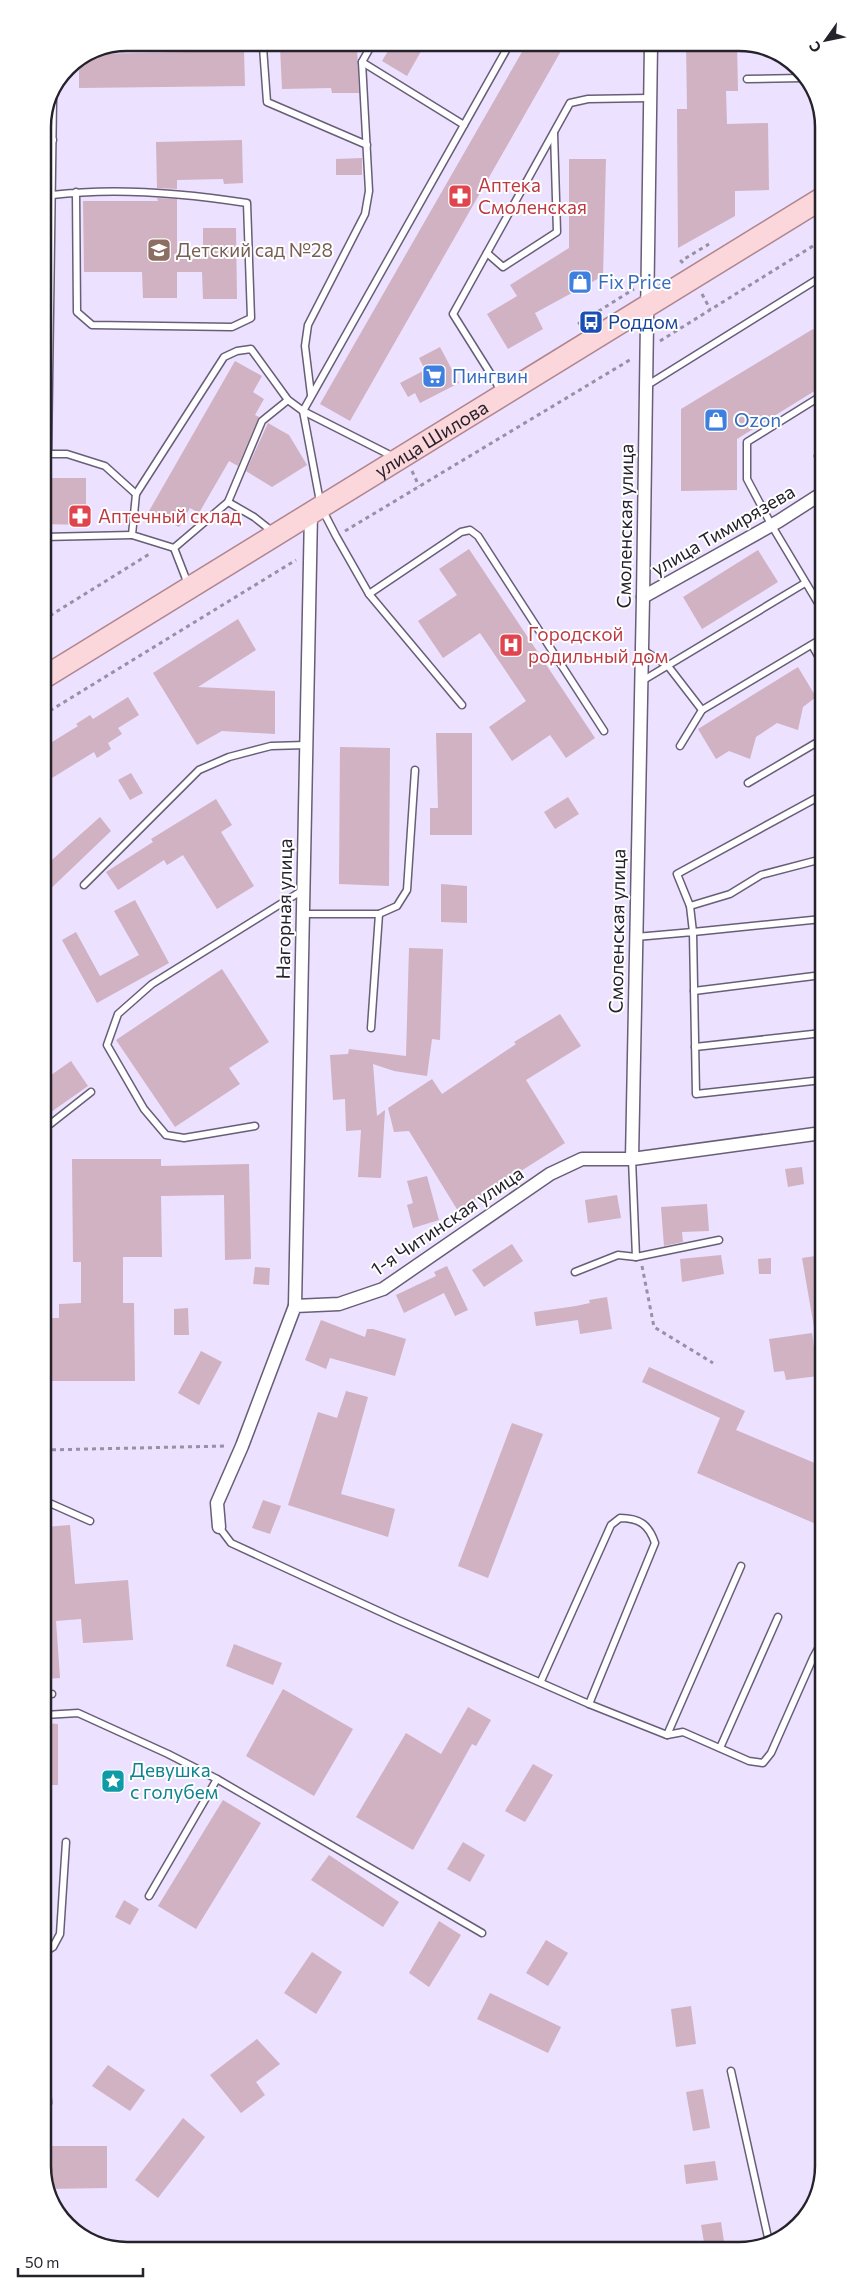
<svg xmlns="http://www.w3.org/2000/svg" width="866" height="2293" font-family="Commissioner,sans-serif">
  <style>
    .building { fill: #d0b2c2 }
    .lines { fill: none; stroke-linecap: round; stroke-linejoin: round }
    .service-casing { stroke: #685e77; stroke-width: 9 }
    .minor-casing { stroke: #685e77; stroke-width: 15 }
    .primary-casing { stroke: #af858e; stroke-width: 24 }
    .path { stroke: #9890a5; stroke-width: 3; stroke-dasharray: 4 4; stroke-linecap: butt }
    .service { stroke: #fff; stroke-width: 6 }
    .minor { stroke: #fff; stroke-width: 12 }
    .primary { stroke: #fbd6da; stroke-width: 21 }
    .labels { text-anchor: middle; stroke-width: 4; stroke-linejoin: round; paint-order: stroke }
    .health-label { font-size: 19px; fill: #be3a42; stroke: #fff; text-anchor: start }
    .education-label { font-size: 19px; fill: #785e54; stroke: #fff; text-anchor: start }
    .shop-label { font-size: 19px; fill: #366cbe; stroke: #fff; text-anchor: start }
    .transit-label { font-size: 19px; fill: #164399; stroke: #fff; text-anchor: start }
    .street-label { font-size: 19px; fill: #26222c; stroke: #fff }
    .culture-label { font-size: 19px; fill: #0d838f; stroke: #fff; text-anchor: start }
    .rim { fill: none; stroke: #26222c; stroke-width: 2.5 }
  </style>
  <rect width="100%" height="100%" fill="#ece1ff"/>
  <!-- building -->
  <g class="building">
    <polygon points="686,43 737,43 738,91 726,91 727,124 768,123 769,190 735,191 735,216 678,248 677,109 687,109"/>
    <polygon points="565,44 350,421 320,404 526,45"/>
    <polygon points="357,46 359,93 332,93 331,88 282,89 280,47"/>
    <polygon points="391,46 424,46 407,76 382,61"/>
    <polygon points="244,51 245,86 79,88 79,60 87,54"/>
    <polygon points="242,140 243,183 224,184 223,179 177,180 177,189 157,188 156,142"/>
    <polygon points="362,158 362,175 336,175 336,159"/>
    <polygon points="569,159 606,159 603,276 535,313 543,329 508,349 487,314 517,296 510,285 569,248"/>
    <polygon points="157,198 177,199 177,259 203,259 203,228 236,228 237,299 203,299 202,272 177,272 177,298 143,298 142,272 84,272 83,201 158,201"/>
    <polygon points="813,329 821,343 821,387 737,439 737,490 681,491 681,409"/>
    <polygon points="440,347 459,383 420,403 415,393 408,397 400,383 425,370 419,358"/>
    <polygon points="235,361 262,376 253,392 264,399 255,415 259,417 238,466 229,461 199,513 190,508 179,527 149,511"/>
    <polygon points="268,423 289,435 307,465 272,487 246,471"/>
    <polygon points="43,478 86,478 86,525 43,524"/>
    <polygon points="469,549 595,738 566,758 550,735 512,761 489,727 526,701 480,633 443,658 418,621 457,595 439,569"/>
    <polygon points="758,550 778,582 702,629 683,597"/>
    <polygon points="238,619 256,650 198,687 275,691 275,734 222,731 197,745 153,673"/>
    <polygon points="798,667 816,697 803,707 798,730 777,723 756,737 750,759 729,751 716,759 698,729"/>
    <polygon points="128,697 139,715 118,728 122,734 108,743 111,749 97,758 94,752 44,783 44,747 78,726 76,724 90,715 93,719"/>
    <polygon points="436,733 472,733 472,835 430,835 430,808 438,808"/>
    <polygon points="340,747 390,748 389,886 339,884"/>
    <polygon points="131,773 143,793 130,800 118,780"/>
    <polygon points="568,797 579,814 555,829 544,812"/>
    <polygon points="216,799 232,825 221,832 254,886 217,909 183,855 167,865 164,860 118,890 106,872 153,842 151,839"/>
    <polygon points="100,817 111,831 44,895 44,867"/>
    <polygon points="441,884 467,886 467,923 441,922"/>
    <polygon points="135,900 169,963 97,1003 62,940 76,932 100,976 139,955 114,911"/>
    <polygon points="409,948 443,949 440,1040 432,1039 427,1076 394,1071 373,1064 377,1116 385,1110 381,1178 358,1177 361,1130 346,1131 345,1099 333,1100 330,1055 348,1054 349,1049 406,1056"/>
    <polygon points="222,969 269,1042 229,1068 240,1084 175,1127 116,1040"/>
    <polygon points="560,1014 581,1046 526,1080 565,1143 458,1211 409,1131 394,1132 388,1108 432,1079 442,1094 516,1044 514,1042"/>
    <polygon points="71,1061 88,1086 44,1117 44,1080"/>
    <polygon points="72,1159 161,1159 161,1166 249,1164 251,1259 225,1260 224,1195 161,1196 162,1257 123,1257 123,1303 134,1303 135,1381 44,1381 44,1318 59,1318 59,1304 81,1303 81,1262 73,1262"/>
    <polygon points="802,1167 804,1184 788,1187 785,1169"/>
    <polygon points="427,1176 439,1220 413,1228 407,1205 413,1203 407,1181"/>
    <polygon points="617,1195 621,1218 588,1223 585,1200"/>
    <polygon points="707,1204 709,1231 682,1232 683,1242 664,1246 661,1207"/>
    <polygon points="512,1244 523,1261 484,1287 472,1270"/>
    <polygon points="721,1255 724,1274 682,1282 680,1259"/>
    <polygon points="822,1255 822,1332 815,1333 802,1258"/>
    <polygon points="771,1258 771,1274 759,1274 758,1259"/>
    <polygon points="447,1266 468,1310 455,1316 444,1293 404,1313 396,1295 436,1276 434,1272"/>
    <polygon points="255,1267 270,1268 269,1285 253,1284"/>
    <polygon points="607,1297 612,1329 580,1334 578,1320 536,1326 534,1312 576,1306 590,1303 589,1300"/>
    <polygon points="188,1308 189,1335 174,1335 174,1309"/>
    <polygon points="321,1320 365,1337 367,1329 373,1329 406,1339 395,1376 330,1358 326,1369 305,1360"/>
    <polygon points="812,1333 818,1376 786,1380 784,1371 774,1372 769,1339"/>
    <polygon points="201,1351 222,1362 199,1405 178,1393"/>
    <polygon points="649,1367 745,1411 736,1430 822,1466 823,1527 697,1473 720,1418 642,1382"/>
    <polygon points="346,1391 368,1397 341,1494 395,1509 388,1537 288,1505 318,1412 337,1418"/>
    <polygon points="512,1423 543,1434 488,1578 458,1566"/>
    <polygon points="263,1500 281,1506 270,1534 252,1528"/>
    <polygon points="70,1525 75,1584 128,1580 133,1640 83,1643 81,1619 56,1621 60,1678 45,1679 45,1527"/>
    <polygon points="234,1644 282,1663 273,1685 226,1666"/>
    <polygon points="283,1689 353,1729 314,1796 246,1756"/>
    <polygon points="468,1707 491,1720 476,1746 472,1744 413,1850 356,1817 406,1733 441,1754"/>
    <polygon points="45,1723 58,1724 58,1785 45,1785"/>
    <polygon points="533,1764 553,1775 525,1822 505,1811"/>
    <polygon points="223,1800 261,1823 196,1929 158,1906"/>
    <polygon points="463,1842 485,1855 470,1882 447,1869"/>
    <polygon points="329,1855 399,1902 383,1927 311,1880"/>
    <polygon points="124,1900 139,1909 130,1925 115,1917"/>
    <polygon points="439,1921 461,1935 429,1987 409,1973"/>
    <polygon points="546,1940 568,1953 548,1986 526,1973"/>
    <polygon points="312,1952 342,1972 316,2014 284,1993"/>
    <polygon points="490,1993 561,2027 548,2053 477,2019"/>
    <polygon points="691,2006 696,2044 676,2047 671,2009"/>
    <polygon points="257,2039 280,2064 256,2082 265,2095 241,2113 210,2075"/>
    <polygon points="108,2065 145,2090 130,2111 92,2086"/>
    <polygon points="703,2089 710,2128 693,2131 686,2092"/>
    <polygon points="183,2118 205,2137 158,2198 135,2180"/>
    <polygon points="45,2146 107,2146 107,2188 46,2189"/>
    <polygon points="715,2161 718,2180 686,2184 684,2165"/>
    <polygon points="721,2222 725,2248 705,2248 701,2225"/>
  </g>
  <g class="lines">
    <!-- service casing -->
    <g class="service-casing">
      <g id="service">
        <polyline points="263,47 267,102 367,145"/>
        <polyline points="362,62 464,125"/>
        <polyline points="747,79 802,78"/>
        <polyline points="43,140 53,140"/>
        <path d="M52 195C116 187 184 193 247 203L251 318 232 327 92 325 77 312 76 192"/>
        <polyline points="487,253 503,267 557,232 554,133"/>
        <polyline points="646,386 821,277"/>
        <polyline points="502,392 453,314 570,103 588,99 649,98"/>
        <polyline points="311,395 305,346 308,325 365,214 369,191 362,62 371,46"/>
        <polyline points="821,396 747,442 747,479 772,526 821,608"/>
        <polyline points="43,454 67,454 105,466 136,494"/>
        <polyline points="48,454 53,99"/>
        <polyline points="818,456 821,460"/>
        <polyline points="228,502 254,517 273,532"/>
        <polyline points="43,537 132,535"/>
        <polyline points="174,548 132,535 136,494 224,357 237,351 251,349 288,400 303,411 394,457"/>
        <polyline points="188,584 174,548 228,502 262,421 288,400"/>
        <polyline points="369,594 461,532 470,530 478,536 604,731"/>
        <polyline points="812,645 821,661"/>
        <polyline points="643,650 668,666 702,710"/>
        <polyline points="642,681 805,583"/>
        <polyline points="462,705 369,594 336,536 321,507 303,411 509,45"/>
        <polyline points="680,746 702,710 821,639"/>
        <polyline points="748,783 821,740"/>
        <polyline points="822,795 677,874 690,906 693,932 822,919"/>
        <polyline points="84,885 199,770 229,757 271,746 306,745"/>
        <polyline points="690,906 730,894 761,875 822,859"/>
        <polyline points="302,914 379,914 397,906 407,890 415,770"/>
        <polyline points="636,937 693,932 696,1094 822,1080"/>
        <polyline points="694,991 822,975"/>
        <polyline points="371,1028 379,914"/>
        <polyline points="695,1047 822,1033"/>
        <polyline points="255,1126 184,1138 166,1135 144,1109 107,1045 118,1014 152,984 303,890"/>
        <polyline points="44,1129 91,1092"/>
        <polyline points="632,1159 636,1257 719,1240"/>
        <polyline points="575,1272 618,1255 636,1257"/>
        <polyline points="45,1501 90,1521"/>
        <polyline points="219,1527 231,1543 398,1620 589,1704 667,1735 683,1732 749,1761 763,1763 771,1753 813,1658 819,1647 823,1646"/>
        <path d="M541 1681 611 1525 620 1518C640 1518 649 1525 655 1543L589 1704"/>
        <polyline points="45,1694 52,1694"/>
        <polyline points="45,1715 78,1713 168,1754 217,1779 482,1933"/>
        <polyline points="667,1735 741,1566"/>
        <polyline points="720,1748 778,1617"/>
        <polyline points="149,1896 217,1779"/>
        <polyline points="45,1952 53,1947 60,1934 66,1842"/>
        <polyline points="45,2063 48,2103"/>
        <polyline points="731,2071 769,2242"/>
      </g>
    </g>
    <!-- minor casing -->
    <g class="minor-casing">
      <g id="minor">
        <polyline points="643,597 779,521 821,494"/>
        <polyline points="632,1159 643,597 651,44"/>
        <polyline points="295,1306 311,513"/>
        <polyline points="219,1527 217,1503 242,1446 295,1306 339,1304 383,1289 550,1174 582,1159 632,1159 822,1133"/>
      </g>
    </g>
    <!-- primary casing -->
    <g class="primary-casing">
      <g id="primary">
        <path id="s1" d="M43 678 821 199"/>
      </g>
    </g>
    <!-- path -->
    <g class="path">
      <polyline points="683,263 681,261 709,244"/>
      <polyline points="702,294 710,309"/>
      <polyline points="578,324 634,289"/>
      <polyline points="660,341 821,241"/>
      <polyline points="412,471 419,486"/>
      <polyline points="345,531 633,358"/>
      <polyline points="43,620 151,553"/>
      <polyline points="43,715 296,560"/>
      <polyline points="642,1266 654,1327 713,1363"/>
      <polyline points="44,1450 226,1446"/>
    </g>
    <!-- service -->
    <use href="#service" class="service"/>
    <!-- minor -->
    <use href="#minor" class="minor"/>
    <!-- primary -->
    <use href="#primary" class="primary"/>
  </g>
  <!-- icons -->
  <defs>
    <g id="pharmacy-square" transform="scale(1.25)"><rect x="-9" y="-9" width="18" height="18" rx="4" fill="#e0444e" stroke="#fff"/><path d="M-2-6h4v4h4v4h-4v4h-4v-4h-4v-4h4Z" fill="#fff"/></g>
    <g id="school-square" transform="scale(1.25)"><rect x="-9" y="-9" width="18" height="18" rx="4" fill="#8d6e63" stroke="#fff"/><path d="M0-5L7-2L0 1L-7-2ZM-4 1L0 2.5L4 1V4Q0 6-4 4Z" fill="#fff"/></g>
    <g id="shop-square" transform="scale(1.25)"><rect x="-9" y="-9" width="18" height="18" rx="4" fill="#3f7fe0" stroke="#fff"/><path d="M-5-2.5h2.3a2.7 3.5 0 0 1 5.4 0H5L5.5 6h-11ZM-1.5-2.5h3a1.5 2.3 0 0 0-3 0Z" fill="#fff"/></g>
    <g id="bus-square" transform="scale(1.25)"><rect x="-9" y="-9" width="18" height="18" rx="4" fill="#1a4fb4" stroke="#fff"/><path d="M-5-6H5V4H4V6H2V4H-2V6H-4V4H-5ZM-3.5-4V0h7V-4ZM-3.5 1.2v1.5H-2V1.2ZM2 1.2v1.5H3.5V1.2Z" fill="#fff"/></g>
    <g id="supermarket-square" transform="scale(1.25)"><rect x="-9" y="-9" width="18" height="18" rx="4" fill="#3f7fe0" stroke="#fff"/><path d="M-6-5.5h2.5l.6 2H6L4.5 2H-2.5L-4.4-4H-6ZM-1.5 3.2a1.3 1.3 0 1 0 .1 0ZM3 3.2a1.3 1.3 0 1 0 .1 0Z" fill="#fff"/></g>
    <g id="hospital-square" transform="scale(1.25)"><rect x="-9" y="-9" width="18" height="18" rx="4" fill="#e0444e" stroke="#fff"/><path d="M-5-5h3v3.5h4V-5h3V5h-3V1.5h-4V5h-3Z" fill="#fff"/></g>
    <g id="sight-square" transform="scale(1.25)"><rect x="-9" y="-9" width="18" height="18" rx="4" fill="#0f9aa8" stroke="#fff"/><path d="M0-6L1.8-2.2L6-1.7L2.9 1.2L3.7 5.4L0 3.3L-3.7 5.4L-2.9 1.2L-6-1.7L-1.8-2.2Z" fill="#fff"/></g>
  </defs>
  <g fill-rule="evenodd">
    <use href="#pharmacy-square" x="460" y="196"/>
    <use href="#school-square" x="159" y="250"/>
    <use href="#shop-square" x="580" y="282"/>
    <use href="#bus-square" x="591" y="322"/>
    <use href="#supermarket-square" x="434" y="376"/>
    <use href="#shop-square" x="716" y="420"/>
    <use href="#pharmacy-square" x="80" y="516"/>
    <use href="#hospital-square" x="511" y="645"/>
    <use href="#sight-square" x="113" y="1781"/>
  </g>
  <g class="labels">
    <!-- health labels -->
    <g class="health-label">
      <text x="478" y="192">Аптека<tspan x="478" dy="22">Смоленская</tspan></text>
      <text x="98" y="523">Аптечный склад</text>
      <text x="528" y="641">Городской<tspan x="528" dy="22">родильный дом</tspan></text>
    </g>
    <!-- education labels -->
    <g class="education-label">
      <text x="176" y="257">Детский сад №28</text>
    </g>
    <!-- shop labels -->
    <g class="shop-label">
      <text x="598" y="289">Fix Price</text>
      <text x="452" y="383">Пингвин</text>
      <text x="734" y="427">Ozon</text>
    </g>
    <!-- transit labels -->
    <g class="transit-label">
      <text x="608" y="329">Роддом</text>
    </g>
    <!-- street labels -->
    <g class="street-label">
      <text dy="7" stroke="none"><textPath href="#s1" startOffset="456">улица Шилова</textPath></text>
      <text transform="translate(625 526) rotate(-89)" y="7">Смоленская улица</text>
      <text transform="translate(723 530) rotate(-30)" y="7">улица Тимирязева</text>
      <text transform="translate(284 909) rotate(-89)" y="7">Нагорная улица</text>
      <text transform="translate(617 931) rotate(-89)" y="7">Смоленская улица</text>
      <text transform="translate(447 1221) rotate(-34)" y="7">1-я Читинская улица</text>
    </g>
    <!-- culture labels -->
    <g class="culture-label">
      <text x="130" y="1777">Девушка<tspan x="130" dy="22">с голубем</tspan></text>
    </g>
  </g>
  <!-- crop -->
  <path d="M0 0H866V2293H0ZM127 51H739A76 76 0 0 1 815 127V2166A76 76 0 0 1 739 2242H127A76 76 0 0 1 51 2166V127A76 76 0 0 1 127 51Z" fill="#fff" fill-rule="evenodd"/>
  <path class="rim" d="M127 51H739A76 76 0 0 1 815 127V2166A76 76 0 0 1 739 2242H127A76 76 0 0 1 51 2166V127A76 76 0 0 1 127 51Z"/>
  <!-- north arrow -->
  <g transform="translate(826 40) rotate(237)" stroke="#ffffff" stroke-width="4" paint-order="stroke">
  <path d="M0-4L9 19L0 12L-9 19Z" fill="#26222c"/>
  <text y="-8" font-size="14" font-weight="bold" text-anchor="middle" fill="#26222c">С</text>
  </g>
  <!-- scale -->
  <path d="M18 2268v8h125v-8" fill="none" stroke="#26222c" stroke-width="2.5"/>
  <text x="25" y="2268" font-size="15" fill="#26222c" stroke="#ffffff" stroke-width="4" paint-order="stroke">50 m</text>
</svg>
